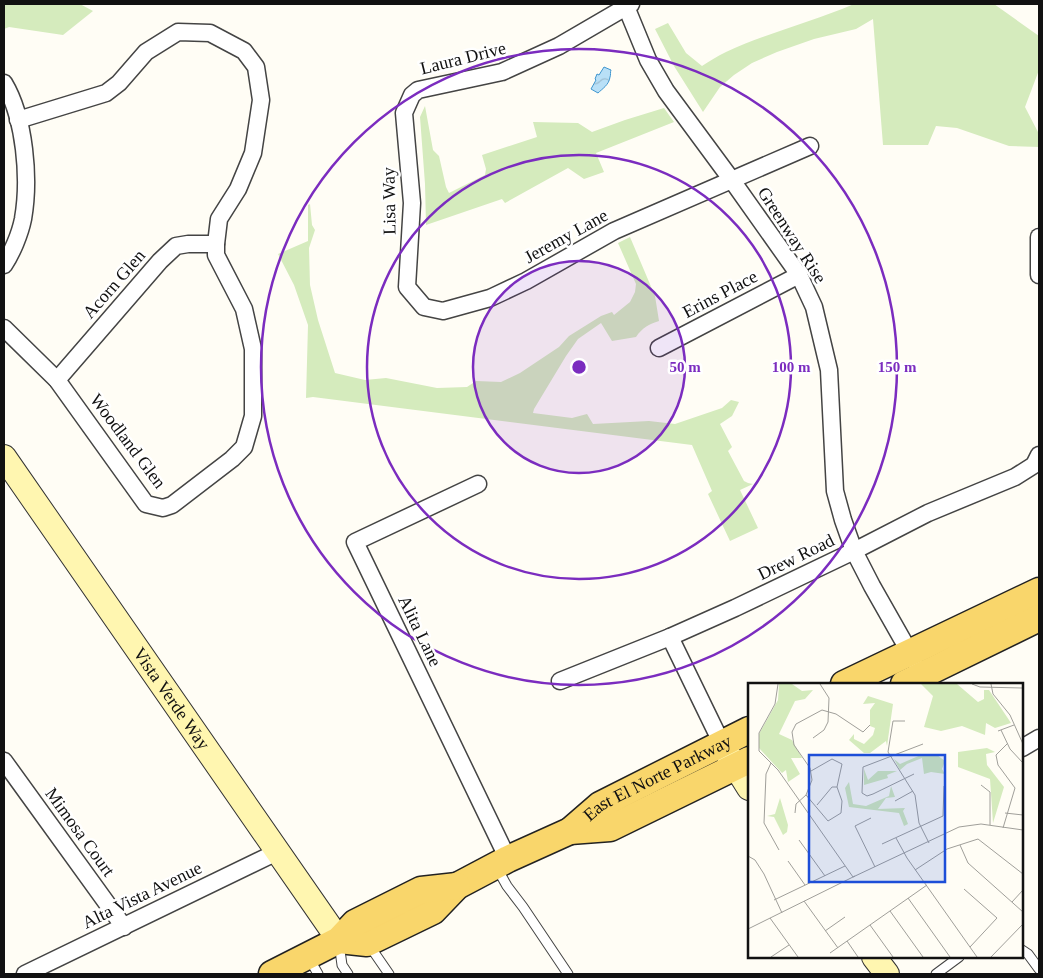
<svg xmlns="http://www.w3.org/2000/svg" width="1043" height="978" font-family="Georgia,serif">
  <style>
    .grass { fill: #d5ebbd }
    .water { fill: url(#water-waves); stroke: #3f96cf }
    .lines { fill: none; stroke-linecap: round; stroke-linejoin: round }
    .lane-casing { stroke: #444; stroke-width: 11 }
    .street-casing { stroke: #444; stroke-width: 19 }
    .secondary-casing { stroke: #333; stroke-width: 26 }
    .primary-casing { stroke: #222; stroke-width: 29 }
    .lane { stroke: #fff; stroke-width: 9 }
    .street { stroke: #fff; stroke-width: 16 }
    .secondary { stroke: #fff6b0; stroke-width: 24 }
    .primary { stroke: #f9d66b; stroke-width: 26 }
    .ring { fill: none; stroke: #7b2cbf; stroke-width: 2.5 }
    .labels { text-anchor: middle; stroke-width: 5; stroke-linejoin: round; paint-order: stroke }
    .street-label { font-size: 18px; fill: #111; stroke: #fff }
    .inset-road { fill: none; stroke: #a09f9a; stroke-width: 1 }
    .view { fill: #1d4ed8; fill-opacity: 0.15; stroke: #1d4ed8; stroke-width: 2.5 }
    .inset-edge { fill: none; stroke: #111; stroke-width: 2.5 }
    .centre { fill: #7b2cbf; stroke: #fff; stroke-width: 2.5 }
    .ring-label { font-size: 15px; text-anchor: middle; font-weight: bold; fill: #7b2cbf; stroke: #fff; stroke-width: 5; stroke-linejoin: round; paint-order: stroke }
  </style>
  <defs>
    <pattern id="water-waves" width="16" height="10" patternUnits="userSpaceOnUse" patternTransform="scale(1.25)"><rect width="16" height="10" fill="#b9e0f7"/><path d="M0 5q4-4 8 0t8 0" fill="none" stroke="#9ebfd3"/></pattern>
  </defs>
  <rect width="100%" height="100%" fill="#fffdf5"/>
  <!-- grass -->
  <g class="grass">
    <polygon points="4,4 80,4 93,11 63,35 9,27 4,29"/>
    <path d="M854 4H994L1039 36V70L1025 107 1039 134V147L1009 146 957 128 936 126 928 145H883L873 19 856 29 814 39 777 52 752 63 734 75 720 87 703 112 674 66 655 29 668 23 686 53 702 66C710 61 717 56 726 52 767 33 812 22 854 4Z"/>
    <polygon points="425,106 433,150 439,156 446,187 449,193 485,175 486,169 482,155 537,137 533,122 578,123 592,132 625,120 664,108 674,122 596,153 604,172 584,179 568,168 505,203 502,199 426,225 425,184 420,117"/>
    <path d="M310 204 312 225 315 230 309 248 310 285 318 320 335 373 365 380 386 378 437 388 467 387 476 381 501 382 520 373 559 347 569 336 601 316 612 312 614 315 630 302 635 292 636 284 618 243 630 237 655 296 659 321C649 324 642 328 636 337L612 341 601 323 578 339 566 356 534 409 533 413 572 418 587 414 593 424 649 421 675 424 722 408 731 400 739 402 732 416 720 424 732 447 728 451 744 481 748 483 753 484 740 490 758 528 730 541 708 494 712 491 692 445 313 397 306 398 308 325 294 285 278 254 308 241V205Z"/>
  </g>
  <!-- water -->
  <path class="water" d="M604 67 611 70C610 72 611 75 610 77 609 85 602 89 598 93L591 89 596 80 595 79 597 74 599 75Z"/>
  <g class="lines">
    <!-- lane casing -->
    <g class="lane-casing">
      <g id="lane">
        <polyline points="497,868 507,886 523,907 568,974"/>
        <polyline points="339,943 342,965 348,974"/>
        <polyline points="369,945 389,974"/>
        <polyline points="1022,950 1028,954 1039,969"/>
        <polyline points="309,958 318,974"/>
        <polyline points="936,974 959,957"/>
      </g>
    </g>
    <!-- street casing -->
    <g class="street-casing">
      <g id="street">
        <polyline points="625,4 648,60 666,91 731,179 799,275 814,307 829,370 835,491 843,520 854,551 872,586 914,660"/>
        <polyline points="631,4 559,46 502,72 418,90 412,95 404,113 412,203 407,287 424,307 443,311 490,298 526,281 614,231 810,146"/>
        <path d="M4 83C25 118 30 179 23 219 20 234 12 253 4 265"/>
        <polyline points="1039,237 1039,275"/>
        <polyline points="4,328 57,380 146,504 163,508 172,505 232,459 244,447 253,416 253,349 244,309 216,255 216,244 219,219 238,189 253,153 261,100 256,67 244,51 210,33 178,32 146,52 119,83 106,93 18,120"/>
        <polyline points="659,348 799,275"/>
        <polyline points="57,380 160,261 176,246 188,244 216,244"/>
        <polyline points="478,484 355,542 508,859"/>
        <polyline points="670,637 722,744"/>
        <polyline points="560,681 670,637 735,608 854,551 928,513 1015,477 1034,465 1039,455"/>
        <polyline points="1022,748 1039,738"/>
        <polyline points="4,761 124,927"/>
        <polyline points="25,974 277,852"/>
      </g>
    </g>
    <!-- secondary casing -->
    <g class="secondary-casing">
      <g id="secondary">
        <path id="s1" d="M4 457 339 940"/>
        <polyline points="726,751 749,788"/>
        <polyline points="874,957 887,974"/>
      </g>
    </g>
    <!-- primary casing -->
    <g class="primary-casing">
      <g id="primary">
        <polyline points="844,684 1039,591"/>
        <polyline points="904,684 1039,618"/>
        <polyline points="570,831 610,828 749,760"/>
        <path id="s2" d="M339 940 367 943 433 911 457 886 508 859 570 831 600 805 749 730"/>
        <polyline points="272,974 339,940 355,923 421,890 457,886"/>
      </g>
    </g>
    <!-- lane -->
    <use href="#lane" class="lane"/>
    <!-- street -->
    <use href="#street" class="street"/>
    <!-- secondary -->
    <use href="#secondary" class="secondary"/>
    <!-- primary -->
    <use href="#primary" class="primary"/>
  </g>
  <!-- distance rings -->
  <circle cx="579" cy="367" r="106" fill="#7b2cbf" fill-opacity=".12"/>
  <g class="ring">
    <circle cx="579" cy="367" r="106"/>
    <circle cx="579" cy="367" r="212"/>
    <circle cx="579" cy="367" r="318"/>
  </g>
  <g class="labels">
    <!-- street labels -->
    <g class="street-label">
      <text transform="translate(463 58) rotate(-14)" y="6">Laura Drive</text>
      <text transform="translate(389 201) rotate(-91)" y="6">Lisa Way</text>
      <text transform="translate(792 235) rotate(57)" y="6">Greenway Rise</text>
      <text transform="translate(566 236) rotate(-29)" y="6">Jeremy Lane</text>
      <text transform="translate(114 284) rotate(-49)" y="6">Acorn Glen</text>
      <text transform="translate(720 294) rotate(-28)" y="6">Erins Place</text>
      <text transform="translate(128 441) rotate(53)" y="6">Woodland Glen</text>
      <text transform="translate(796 557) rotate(-26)" y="6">Drew Road</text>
      <text transform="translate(420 631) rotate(64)" y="6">Alita Lane</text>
      <text dy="6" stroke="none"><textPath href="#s1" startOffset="294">Vista Verde Way</textPath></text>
      <text dy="6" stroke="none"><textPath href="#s2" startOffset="365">East El Norte Parkway</textPath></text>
      <text transform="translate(80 832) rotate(54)" y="6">Mimosa Court</text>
      <text transform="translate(142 895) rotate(-26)" y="6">Alta Vista Avenue</text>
    </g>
  </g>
  <!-- overview -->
  <g transform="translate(748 683)">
    <rect width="275" height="275" fill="#fffdf5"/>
    <path d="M31 1H44L54 8 65 7 57 16 47 18 31 51 44 57 54 75H43L52 91 40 99 38 87 34 90 11 65V51L30 17ZM173 1H209L230 19 236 16V7H241L263 40 247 45 238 40 237 52 214 43 193 48 176 44 185 13ZM120 13 145 21 139 63 138 58 122 70H116L101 57 106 51V56L116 61 125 52 127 45 122 43V27L127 20 115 21ZM239 65 247 69 238 71 239 82 256 104 245 140 242 96 210 84V69ZM175 71 189 72 197 78 194 86 197 91 183 89 176 91 174 75 159 81 152 87 146 76 152 81ZM116 86 120 97 130 88H149L139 92 140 95 116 102ZM101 99 105 121 118 123 141 113 143 103 147 114 138 115 130 126 157 125 155 128 160 141 156 143 151 130 101 124 97 105ZM32 115 40 142 39 149 35 152 26 134 19 133 27 131Z" fill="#d5ebbd"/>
    <path class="inset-road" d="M30 1 27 21 11 50V68L30 87 105 194M224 1 232 4 274 5M243 1 245 11 262 32 275 61M157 38H145L140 69 167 112 171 140 181 160M253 47 262 66 275 80M250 48 266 42M65 55 76 47 80 39 81 15 72 1M23 80 18 91 16 140 31 167M166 91 125 111 119 113 114 110 115 84 175 61M233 102 242 109V142M58 112 80 138 93 130 94 118 89 104 94 81 84 76 63 88M147 118 165 108M69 122 84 104H89M47 130 48 121 58 112 64 97 62 85 46 62 44 49 48 41 74 27 88 31 115 49 122 42M257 130 275 132M123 135 107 143 127 184M255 145 267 105 250 82 248 72 260 60M148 155 159 175 229 274M51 157 77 193M134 161 195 133 196 103M212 162 220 180 275 229M0 173 7 177 16 191 34 230M40 178 57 202M167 187 199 166 230 156 275 191M105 194 211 144 233 141 275 147M216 206 249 235 222 264M160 215 202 274M26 217 97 183M56 218 90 265M264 219 275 207M142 228 175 274M22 235 50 274M122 242 145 274M0 246 107 193M77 248 97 234M99 258 110 274M82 270 179 202M23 274 41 262M243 274 275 241"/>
    <path class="view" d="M61 72H197V199H61Z"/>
    <rect width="275" height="275" class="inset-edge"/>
  </g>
  <circle cx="579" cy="367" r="8" class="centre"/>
  <g class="ring-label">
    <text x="685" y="372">50 m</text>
    <text x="791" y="372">100 m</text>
    <text x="897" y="372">150 m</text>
  </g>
  <!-- border -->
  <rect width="1043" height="978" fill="none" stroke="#111111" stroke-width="10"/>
</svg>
